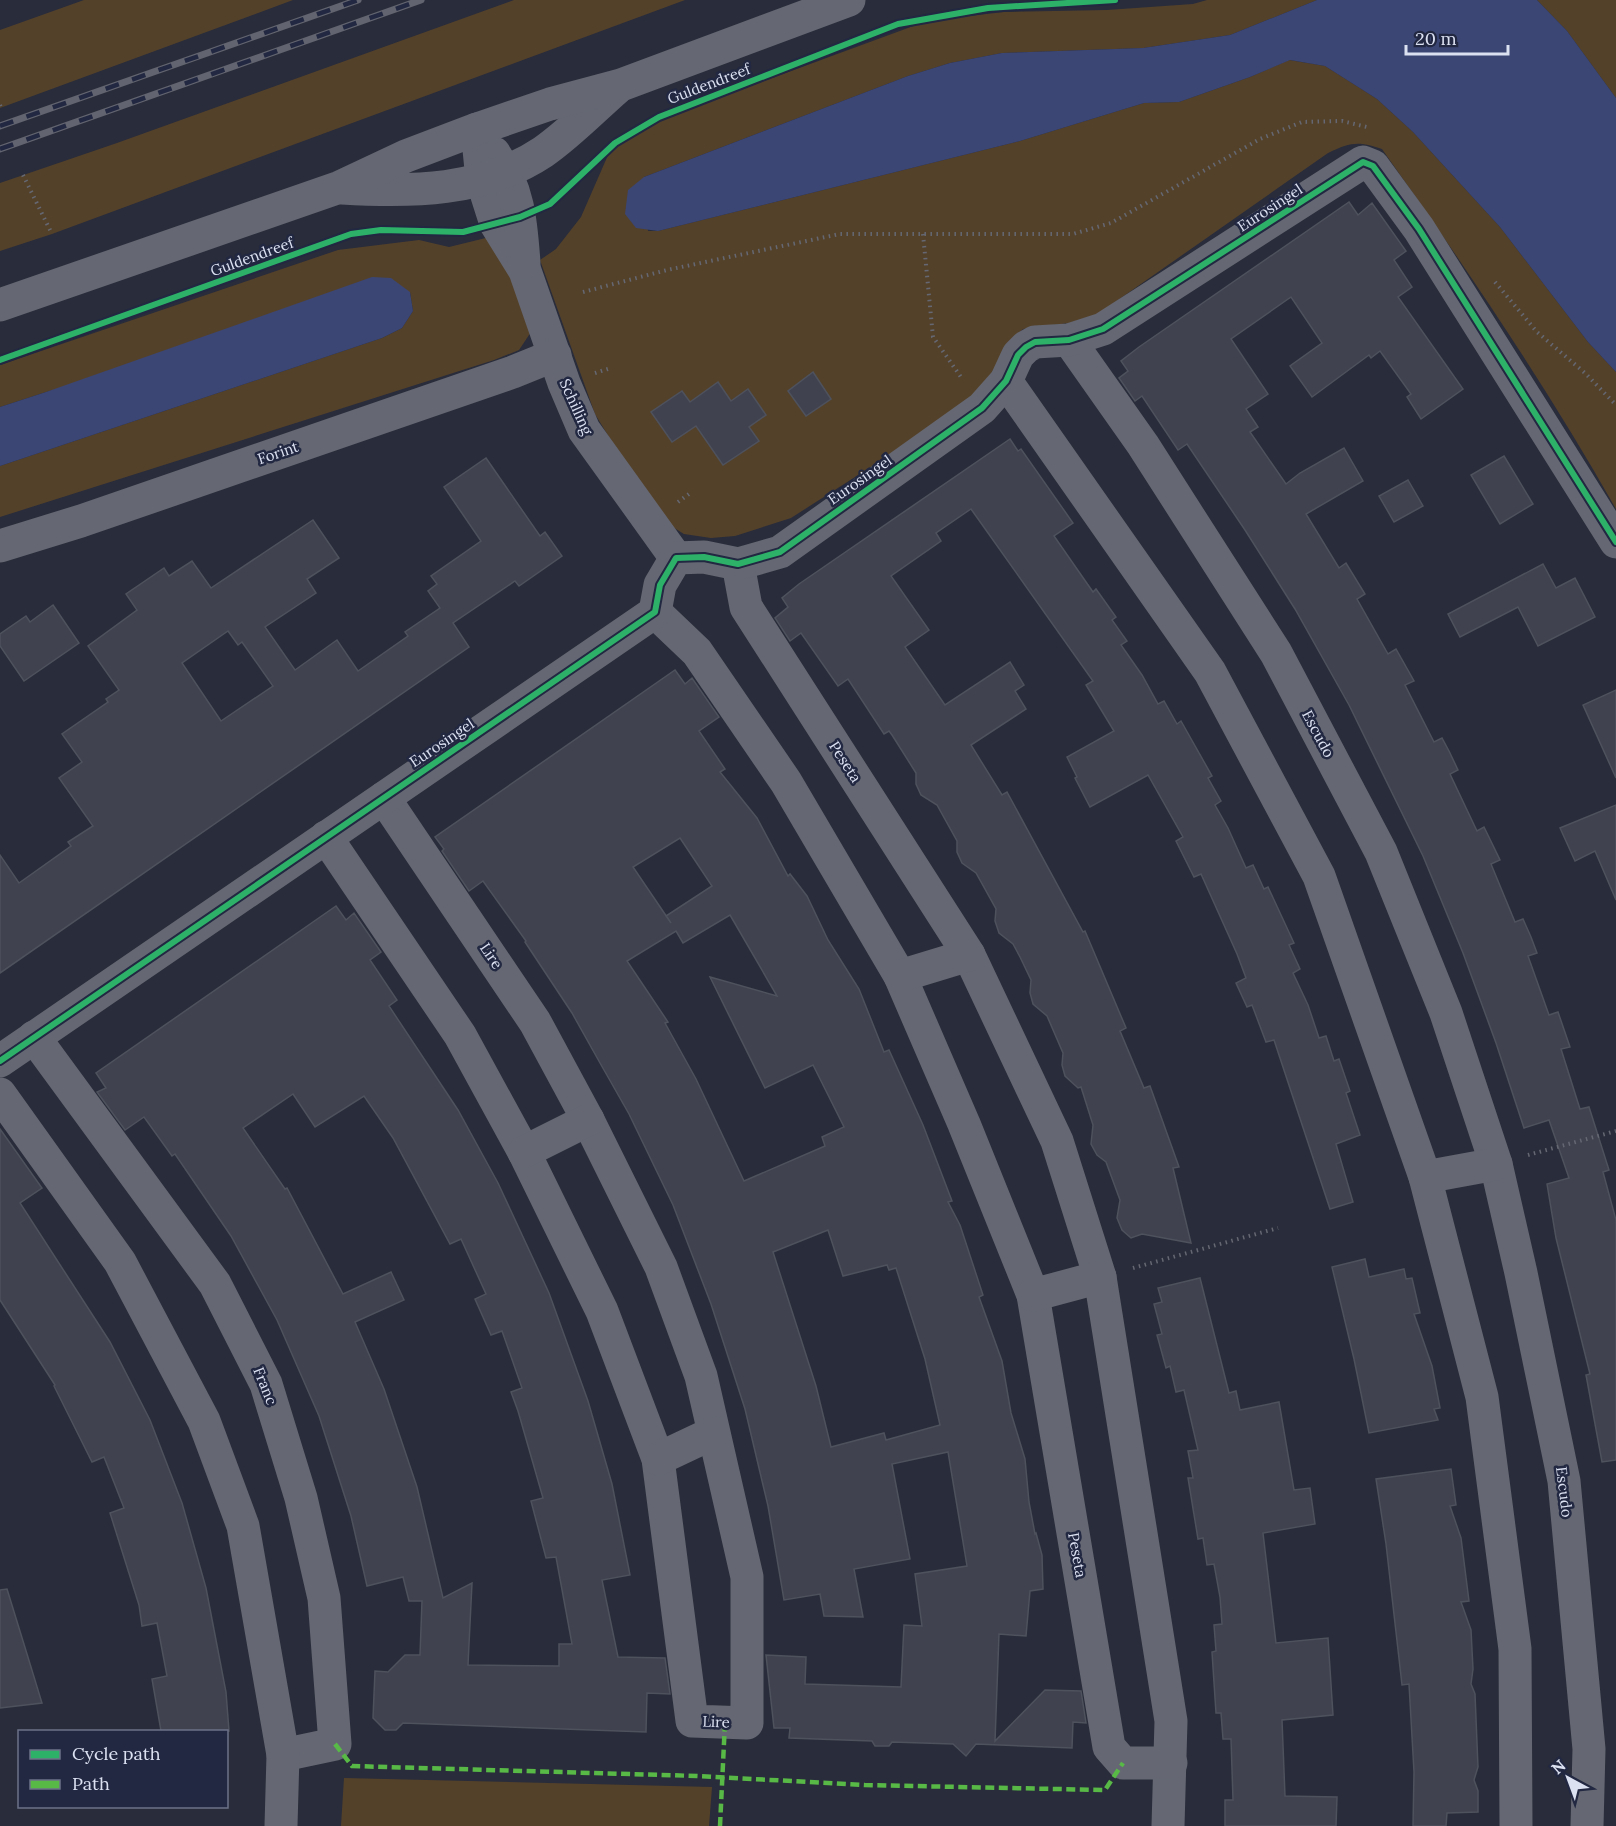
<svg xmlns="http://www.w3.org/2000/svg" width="1616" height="1826" font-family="Lora,serif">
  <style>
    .green { fill: #54412a }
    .water { fill: #3b4674 }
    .building { fill: #40424f; stroke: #4e525d; stroke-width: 1.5; fill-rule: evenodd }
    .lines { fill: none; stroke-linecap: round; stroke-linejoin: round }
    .path { stroke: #656872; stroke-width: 4; stroke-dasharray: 1.5 4.5; stroke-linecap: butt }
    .minor { stroke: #656873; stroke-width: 33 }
    .rail-casing { stroke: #62646f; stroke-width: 7 }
    .rail { stroke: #222841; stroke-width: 4.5; stroke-dasharray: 14; stroke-linecap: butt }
    .quiet { stroke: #58b947; stroke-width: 4.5; stroke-dasharray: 9 4.5; stroke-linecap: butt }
    .cycleway-casing { stroke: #222841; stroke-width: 10 }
    .cycleway { stroke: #2db169; stroke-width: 6 }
    .labels { text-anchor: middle; stroke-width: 5; stroke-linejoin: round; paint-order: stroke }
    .street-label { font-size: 15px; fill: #dce1f2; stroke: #222841 }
  </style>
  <rect width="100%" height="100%" fill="#292c3a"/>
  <!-- green -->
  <g class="green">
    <polygon points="84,0 293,0 0,108 0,30"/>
    <polygon points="514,0 685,0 52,234 0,251 0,183 117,143"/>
    <path d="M1207 0H1317L1230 35 1143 48 1002 53 950 63 908 76 644 177 648 231H658L1020 141 1144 103 1179 102 1250 77 1289 60 1325 66 1377 99 1413 132 1500 227 1588 342 1616 372V509C1546 385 1464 265 1382 149 1358 141 1351 142 1328 153L1098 314 1069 323 1023 329 1007 343 994 373 969 404 791 518 735 536 711 538 684 534 663 521 623 460 595 414 540 260 556 249 581 217 612 146 645 125 927 21 1004 12 1107 10 1193 4Z"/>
    <polygon points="1537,0 1616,0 1616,98 1567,31"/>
    <polygon points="494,236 531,314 531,332 519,350 494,360 0,517 0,466 382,338 402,328 413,311 410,292 46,392 0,407 0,365 338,250 419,240 449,247"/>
    <polygon points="344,1778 712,1787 709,1826 341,1826"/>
  </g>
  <!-- water -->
  <g class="water">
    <polygon points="1317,0 1537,0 1567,31 1616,98 1616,372 1588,342 1500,227 1413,132 1377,99 1325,66 1290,60 1250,77 1179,102 1144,103 1020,141 658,231 636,228 625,214 628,190 644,177 908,76 950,63 1002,53 1143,48 1230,35"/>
    <polygon points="372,277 391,278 410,292 413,311 402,328 382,338 0,466 0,407 46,392"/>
  </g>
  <!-- building -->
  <g class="building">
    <polygon points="1349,202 1358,215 1372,203 1406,251 1394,260 1412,287 1398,297 1463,389 1421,419 1407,397 1411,394 1380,351 1371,358 1369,355 1312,397 1290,366 1322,343 1291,297 1231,339 1268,394 1246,409 1258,427 1250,432 1286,484 1300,473 1344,448 1363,481 1306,514 1339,568 1346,563 1365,594 1357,599 1388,654 1396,649 1414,681 1405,685 1434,742 1442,738 1449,751 1458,770 1450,774 1477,831 1484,827 1500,860 1491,864 1515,922 1523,919 1531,937 1537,953 1528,956 1549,1015 1558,1012 1570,1047 1561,1049 1580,1109 1589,1107 1609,1170 1603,1172 1616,1220 1616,1460 1602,1462 1586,1375 1590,1374 1556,1238 1547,1184 1569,1178 1549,1120 1524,1128 1496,1043 1463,953 1423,856 1349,705 1295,609 1245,530 1187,444 1178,450 1142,396 1135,401 1119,378 1128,371 1121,361 1139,347"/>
    <polygon points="813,372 831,399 806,416 788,391"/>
    <polygon points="718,382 731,401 748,389 766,415 749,427 759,441 723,465 696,426 672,442 651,412 682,391 690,402"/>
    <polygon points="1010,439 1018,451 1021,449 1073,523 1054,536 1093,592 1096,589 1116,617 1112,620 1127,641 1121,645 1142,675 1158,704 1164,701 1177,724 1181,721 1212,776 1208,778 1221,801 1215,805 1228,828 1246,868 1253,865 1264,889 1268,887 1294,943 1289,945 1300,969 1293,973 1308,1005 1319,1038 1326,1036 1334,1061 1339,1059 1350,1091 1346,1093 1360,1135 1336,1144 1353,1202 1330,1209 1274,1040 1266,1042 1252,1005 1247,1007 1236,983 1246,978 1237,954 1201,874 1194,877 1176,841 1183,837 1148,775 1090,807 1075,778 1077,777 1067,757 1114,731 1086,685 1093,681 971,509 936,533 941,541 891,576 929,630 905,647 945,705 1010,662 1024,685 1015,691 1026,709 971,745 1002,795 1007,792 1083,932 1085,931 1126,1028 1120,1031 1144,1088 1150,1086 1179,1167 1173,1168 1191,1243 1142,1234 1131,1238 1122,1230 1117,1218 1120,1200 1106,1162 1097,1155 1091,1144 1093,1125 1081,1087 1078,1088 1065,1076 1062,1065 1063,1053 1047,1016 1033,1004 1030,993 1031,980 1020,957 1013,944 999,933 995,921 996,909 976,873 962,863 957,852 957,841 937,805 921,795 916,784 916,773 892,735 889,731 884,734 848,679 838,686 801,633 790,641 775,618 788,607 782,598 799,584"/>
    <polygon points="1504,456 1533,504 1500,524 1471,475"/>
    <path d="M486 458 540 536 545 532 562 556 519 586 515 581 453 623 469 647 0 973V855L19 883 71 846 68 842 93 826 59 778 82 762 62 734 108 702 106 699 119 690 88 646 137 610 126 594 164 568 169 576 192 561 211 588 313 520 339 558 307 579 316 593 265 627 295 670 337 640 358 671 408 636 405 632 440 608 428 591 437 584 431 576 481 541 444 487ZM228 631 238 645 242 642 273 686 221 721 182 663Z"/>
    <polygon points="1408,480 1423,506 1394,522 1379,496"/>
    <polygon points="1543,564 1556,588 1575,578 1595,617 1538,646 1518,607 1460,637 1448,614"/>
    <polygon points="53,605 79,643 24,681 0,646 0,634 26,616 30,622"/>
    <path d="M675 670 685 684 692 678 719 717 699 731 725 769 720 772 757 818 788 876 790 874 807 896 828 940 859 989 884 1052 889 1050 923 1125 952 1201 948 1202 960 1225 983 1295 979 1297 1002 1361 1011 1413 1025 1459 1029 1502 1035 1534 1036 1533 1042 1555 1043 1589 1030 1591 1026 1636 999 1634 995 1741 1045 1690 1081 1691 1086 1723 1073 1722 1072 1748 976 1744 966 1756 953 1744 892 1742 889 1746H875L872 1741 789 1738 790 1728H774L766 1655 806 1657 805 1684 901 1687 904 1625 922 1626 915 1574 967 1566 948 1452 892 1464 910 1559 854 1569 863 1617 824 1616 820 1594 784 1600 768 1506 745 1409 711 1304 673 1205 629 1114 600 1063 572 1013 525 942 526 941 483 881 469 891 442 851 444 849 435 837ZM680 838 712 886 666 916 671 923 633 867ZM730 915 777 996 710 977 765 1088 813 1065 844 1127 822 1137 825 1146 744 1181 696 1079 665 1023 668 1022 627 961 676 931 683 943ZM828 1230 843 1276 887 1265 889 1270 896 1268 925 1359 940 1425 886 1440 884 1433 831 1447 816 1386 773 1252Z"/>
    <polygon points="1616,690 1616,778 1583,705"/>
    <polygon points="1616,805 1616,900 1595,851 1575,861 1560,828"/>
    <path d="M336 906 346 920 354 913 381 952 370 960 397 1000 389 1006 458 1110 498 1183 549 1293 588 1401 612 1484 630 1575 602 1580 618 1657 665 1658 670 1694 647 1693 646 1732 403 1723 396 1730H385L373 1718 375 1671 388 1672 405 1655H420L422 1601H409L403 1577 367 1586 351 1516 319 1416 277 1320 231 1236 175 1154 172 1156 144 1117 125 1130 97 1092 106 1088 96 1073ZM293 1094 315 1127 364 1096 393 1138 450 1244 461 1239 486 1294 475 1299 491 1335 502 1331 522 1388 511 1392 518 1411 543 1498 531 1501 546 1558 556 1557 572 1644H559V1666L468 1665 472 1583 443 1598 417 1487 384 1389 355 1322 404 1300 391 1272 343 1294 287 1188 285 1189 243 1128Z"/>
    <polygon points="0,1129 42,1188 20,1203 110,1342 150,1420 182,1503 206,1588 226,1692 229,1731 161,1731 152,1679 167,1676 157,1623 142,1626 139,1605 110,1513 124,1508 104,1457 92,1462 54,1386 55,1385 0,1300"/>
    <polygon points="1365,1259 1369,1277 1404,1269 1406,1279 1412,1278 1420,1313 1414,1314 1432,1366 1440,1408 1434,1409 1438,1420 1369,1433 1354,1359 1332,1267"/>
    <polygon points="1200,1278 1229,1393 1236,1391 1240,1410 1279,1402 1294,1490 1310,1488 1315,1524 1263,1533 1276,1643 1328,1638 1333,1715 1282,1720 1285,1796 1337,1797 1336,1826 1225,1826 1225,1800 1233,1800 1231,1739 1223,1739 1221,1713 1216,1713 1212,1652 1216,1651 1214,1625 1222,1624 1220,1597 1214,1564 1207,1565 1203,1538 1198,1539 1188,1478 1193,1478 1188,1451 1198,1450 1184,1390 1176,1392 1170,1366 1166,1368 1157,1335 1162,1334 1154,1304 1162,1302 1158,1288"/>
    <polygon points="1451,1469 1456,1505 1450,1506 1461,1538 1469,1601 1461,1602 1471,1630 1473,1669 1471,1684 1475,1694 1478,1767 1474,1780 1478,1791 1478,1812 1447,1813 1446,1826 1413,1826 1414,1772 1409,1684 1402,1685 1386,1544 1376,1479"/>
    <polygon points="7,1589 27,1654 42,1703 0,1708 0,1590"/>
  </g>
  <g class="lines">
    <!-- path -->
    <g class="path">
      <polyline points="0,105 1,108"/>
      <polyline points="23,175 52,234"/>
      <polyline points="923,234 933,337 963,380"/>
      <polyline points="1495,282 1537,332 1585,373 1616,405"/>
      <polyline points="583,292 667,270 840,234 1073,234 1111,223 1260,139 1302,122 1342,121 1367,127"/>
      <polyline points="595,373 611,368"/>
      <polyline points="678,502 689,494"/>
      <polyline points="1528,1155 1616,1131"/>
      <polyline points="1133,1268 1278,1228"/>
    </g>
    <!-- minor -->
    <g class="minor">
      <polyline points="477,129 482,180 496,224 525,271 564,383 584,430 676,558"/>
      <path d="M494 153C519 189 521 221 524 263"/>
      <path d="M342 188C411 192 483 192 543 152 569 134 593 109 617 88"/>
      <polyline points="0,305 340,187 406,156 477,129 550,104 621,85 849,0"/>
      <polyline points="1069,340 1143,445 1276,653 1381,852 1446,1013 1496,1164 1521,1273 1564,1481 1589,1749 1587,1826"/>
      <polyline points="1006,381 1210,672 1319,876 1425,1177 1482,1397 1515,1649 1516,1826"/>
      <polyline points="0,546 81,521 513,372 555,355"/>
      <polyline points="738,564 746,607 969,955 1057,1141 1100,1277 1171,1721 1168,1826"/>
      <polyline points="655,612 697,652 786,782 900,976 964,1124 1033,1295 1109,1747 1123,1763 1171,1763"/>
      <polyline points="326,837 460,1035 524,1152 602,1311 658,1459 692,1721 747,1723 747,1577 701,1376 661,1267 588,1120 535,1022 384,798"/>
      <polyline points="900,976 969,955"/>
      <polyline points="0,1061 655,612 660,585 676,558 704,557 738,564 780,552 982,408 1006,381 1018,355 1026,347 1035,342 1069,340 1103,329 1363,162 1373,166 1419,229 1616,542"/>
      <polyline points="0,1094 120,1262 204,1421 243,1526 283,1755 335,1744 324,1598 301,1498 266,1384 215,1284 34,1037"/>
      <polyline points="524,1152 588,1120"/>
      <polyline points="1425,1177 1496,1164"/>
      <polyline points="1033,1295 1100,1277"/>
      <polyline points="658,1459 713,1433"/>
      <polyline points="281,1826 283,1755"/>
    </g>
    <!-- rail casing -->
    <g class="rail-casing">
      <g id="rail">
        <polyline points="0,126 358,0"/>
        <polyline points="0,149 421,0"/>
      </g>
    </g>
    <!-- rail -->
    <use href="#rail" class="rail"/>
    <!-- quiet -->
    <g class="quiet">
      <polyline points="335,1744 352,1766 697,1776 865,1785 1105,1790 1123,1763"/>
      <polyline points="720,1826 725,1722"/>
    </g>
    <!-- cycleway casing -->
    <g class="cycleway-casing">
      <g id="cycleway">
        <polyline points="0,360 351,234 381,230 463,232 520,217 550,204 615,143 659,117 898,24 988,8 1115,0"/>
        <polyline points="0,1061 655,612 660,585 676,558 704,557 738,564 780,552 982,408 1006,381 1018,355 1026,347 1035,342 1069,340 1103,329 1363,162 1373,166 1419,229 1616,542"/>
      </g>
    </g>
    <!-- cycleway -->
    <use href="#cycleway" class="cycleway"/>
  </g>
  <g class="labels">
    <!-- street labels -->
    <g class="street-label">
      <text transform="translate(709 84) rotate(-21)" y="5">Guldendreef</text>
      <text transform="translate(1270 208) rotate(-33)" y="5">Eurosingel</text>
      <text transform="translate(252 257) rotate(-20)" y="5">Guldendreef</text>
      <text transform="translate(576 407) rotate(66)" y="5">Schilling</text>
      <text transform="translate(278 453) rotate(-19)" y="5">Forint</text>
      <text transform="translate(860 480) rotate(-35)" y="5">Eurosingel</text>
      <text transform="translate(1318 734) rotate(62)" y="5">Escudo</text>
      <text transform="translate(442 743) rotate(-34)" y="5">Eurosingel</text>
      <text transform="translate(845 762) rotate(57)" y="5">Peseta</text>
      <text transform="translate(491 956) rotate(56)" y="5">Lire</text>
      <text transform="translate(265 1386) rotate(68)" y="5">Franc</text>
      <text transform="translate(1564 1492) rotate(83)" y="5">Escudo</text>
      <text transform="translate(1077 1555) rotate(80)" y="5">Peseta</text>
      <text transform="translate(716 1722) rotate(2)" y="5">Lire</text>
    </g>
  </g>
  <!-- legend -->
  <rect x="18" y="1730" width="210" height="78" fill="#222841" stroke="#6c7288" stroke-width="1.5"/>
  <rect x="30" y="1750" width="30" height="9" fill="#2db169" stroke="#6c7288" stroke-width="1.5"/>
  <text x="72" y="1760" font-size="18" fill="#dce1f2">Cycle path</text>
  <rect x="30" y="1780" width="30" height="9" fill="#58b947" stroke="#6c7288" stroke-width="1.5"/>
  <text x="72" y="1790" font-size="18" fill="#dce1f2">Path</text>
  <!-- north arrow -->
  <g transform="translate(1568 1778) rotate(319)" stroke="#222841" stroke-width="4.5" paint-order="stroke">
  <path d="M0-4.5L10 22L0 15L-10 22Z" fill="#dce1f2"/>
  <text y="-9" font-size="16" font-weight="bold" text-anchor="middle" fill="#dce1f2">N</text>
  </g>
  <!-- scale -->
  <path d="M1406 45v9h102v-9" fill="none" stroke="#dce1f2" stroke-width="3"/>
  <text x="1415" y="45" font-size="18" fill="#dce1f2" stroke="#222841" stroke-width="4.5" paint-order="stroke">20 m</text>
</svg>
